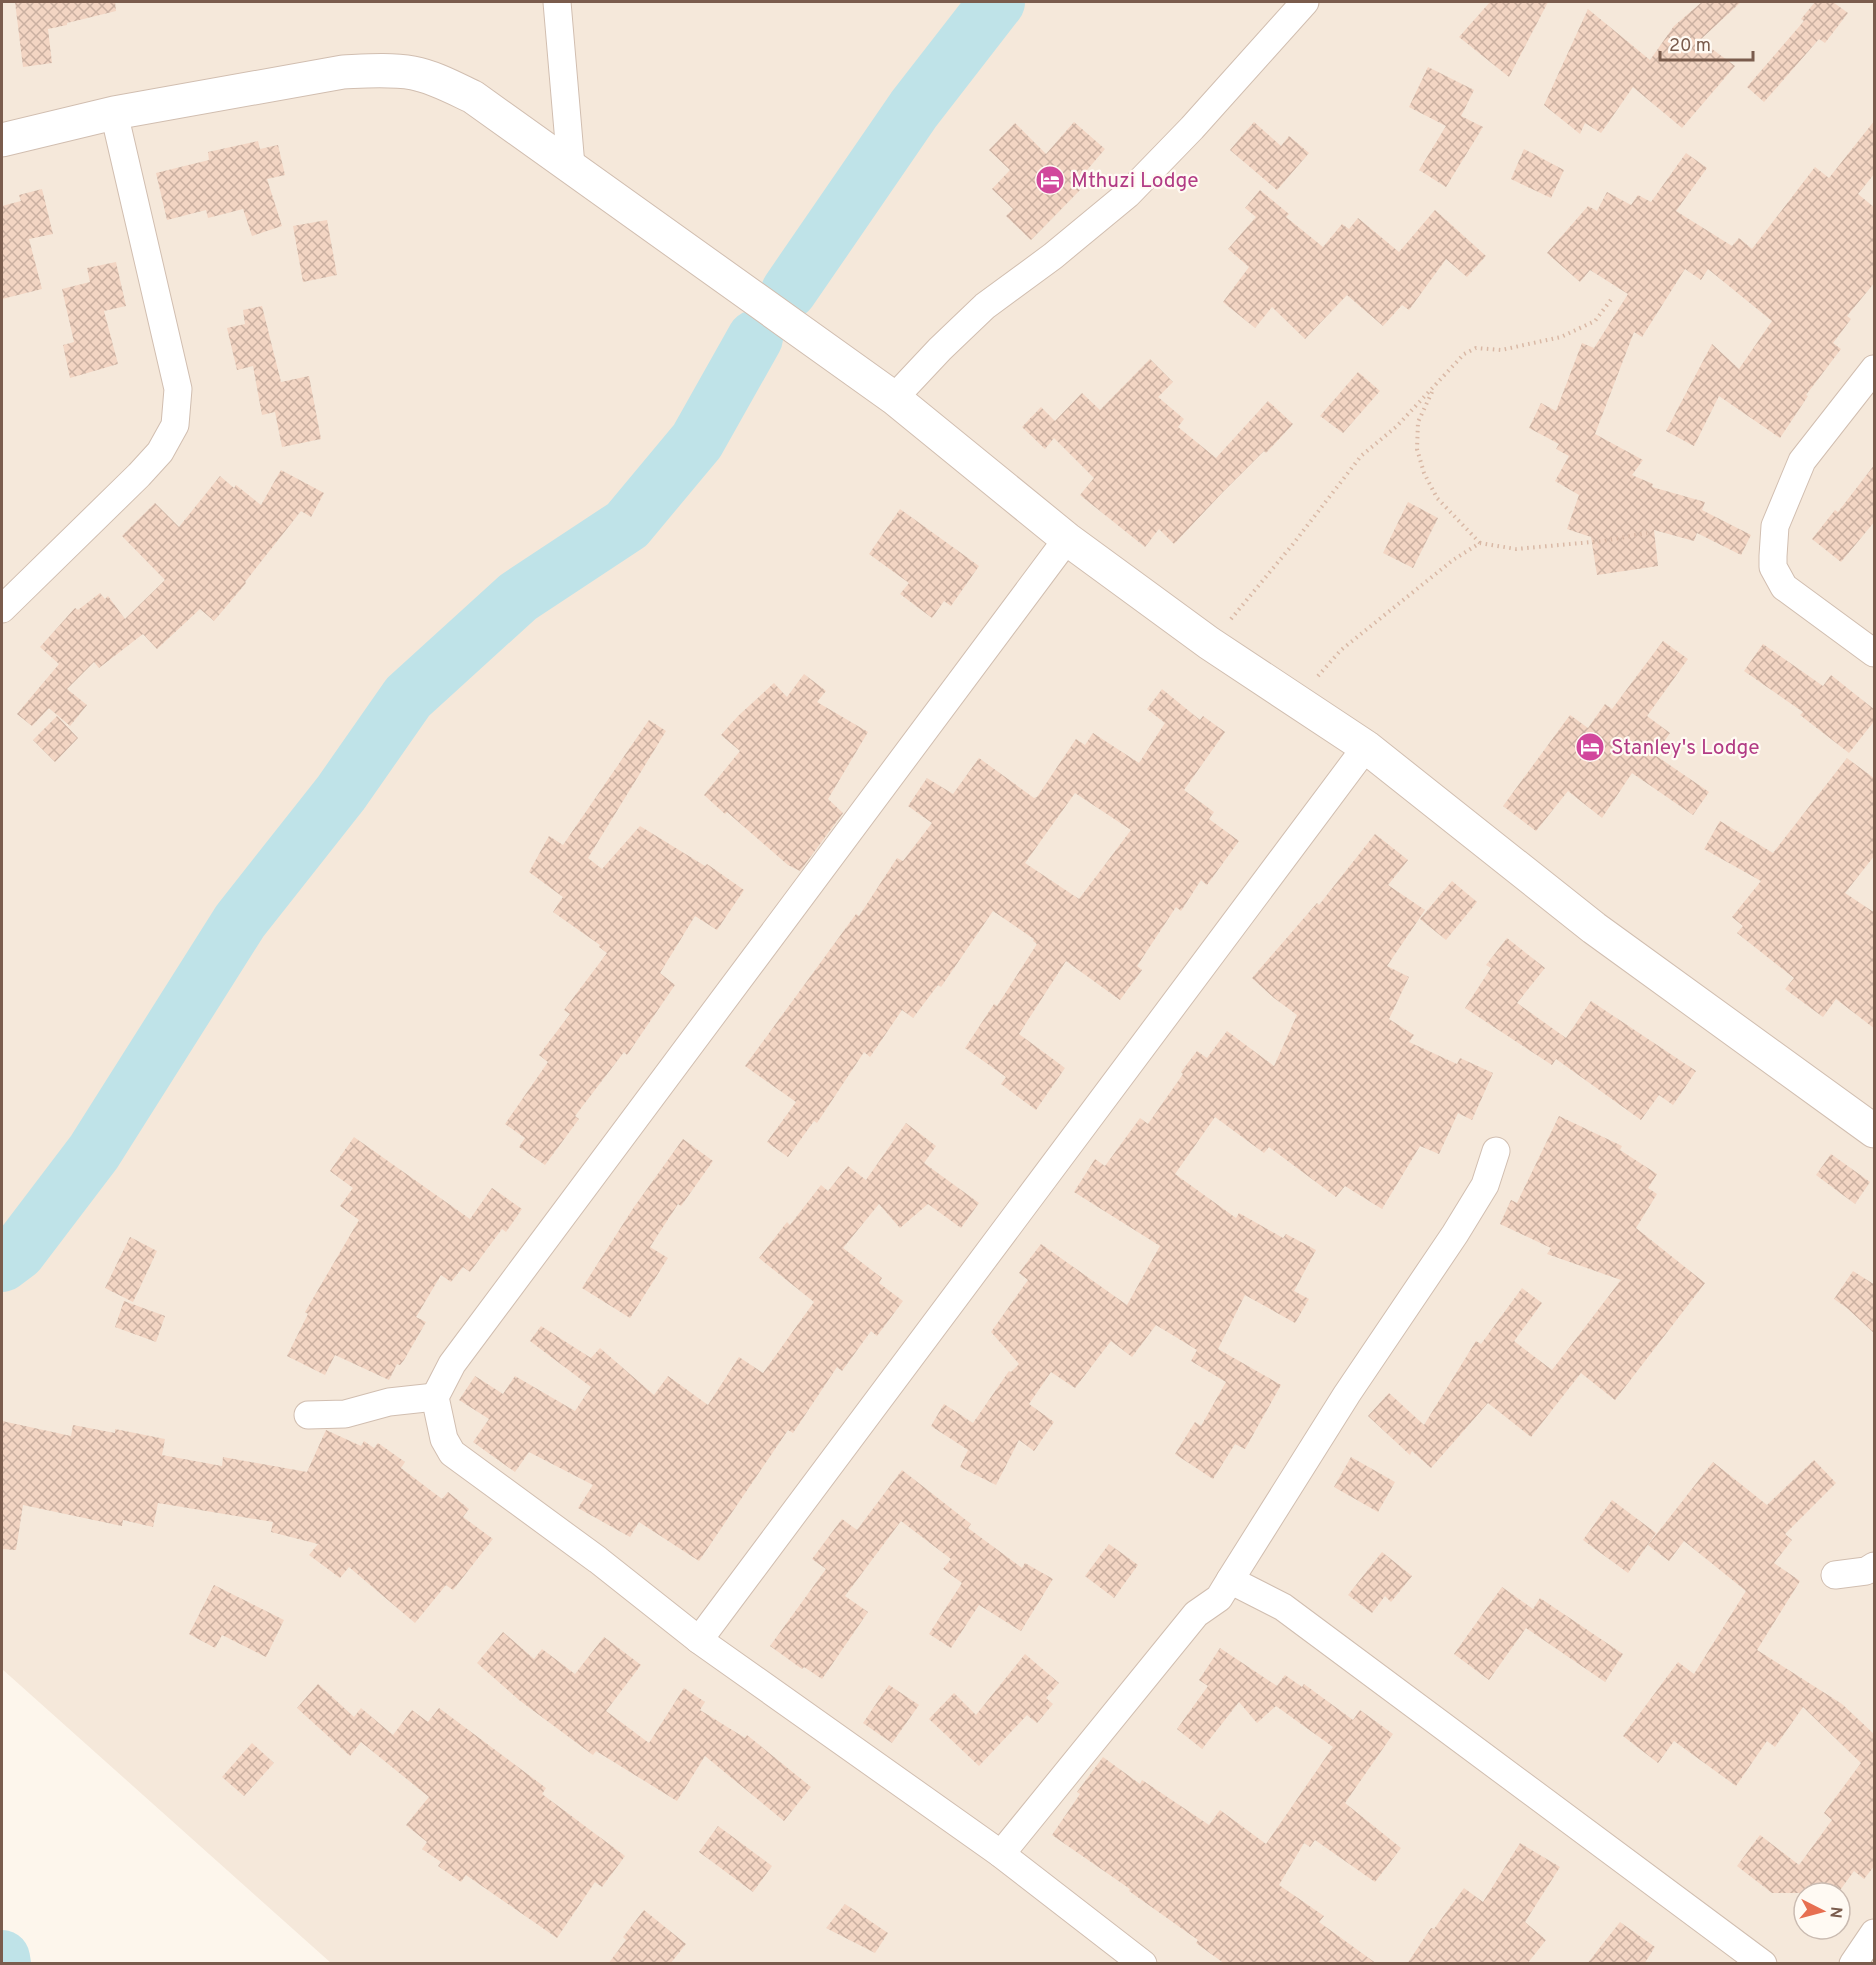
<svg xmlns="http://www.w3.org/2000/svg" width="1876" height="1965" font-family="Overpass,sans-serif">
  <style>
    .residential { fill: #f5e8da; fill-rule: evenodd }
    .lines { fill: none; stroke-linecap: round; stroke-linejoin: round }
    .river { stroke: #bfe3e8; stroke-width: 56 }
    .building { fill: url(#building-cross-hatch); fill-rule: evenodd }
    .minor-casing { stroke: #d1beb0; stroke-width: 29 }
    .tertiary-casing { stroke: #d1beb0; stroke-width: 35 }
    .path { stroke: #d9b8a5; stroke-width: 4; stroke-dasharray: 1.5 4.5; stroke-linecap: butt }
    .minor { stroke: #fff; stroke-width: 27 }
    .tertiary { stroke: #fff; stroke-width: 33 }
    .labels { text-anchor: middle; stroke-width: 4.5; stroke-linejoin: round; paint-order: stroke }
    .hotel-label { font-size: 21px; fill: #b23c85; stroke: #fffaf3; text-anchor: start }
  </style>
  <defs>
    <pattern id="building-cross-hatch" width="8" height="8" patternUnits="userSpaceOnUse" patternTransform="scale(1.5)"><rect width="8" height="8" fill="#f3d5c3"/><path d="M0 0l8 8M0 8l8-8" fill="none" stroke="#cab0a1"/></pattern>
  </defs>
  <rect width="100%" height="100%" fill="#fdf6ec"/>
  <!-- residential -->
  <path class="residential" d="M2 2H1874V1963H331L2 1669ZM1804 1893H1840V1929H1804Z"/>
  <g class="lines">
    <!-- river -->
    <g class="river">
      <polyline points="789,291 914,109 997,2"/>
      <polyline points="2,1264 18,1252 94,1152 240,921 341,793 408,697 518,597 627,525 697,441 755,338"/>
      <polyline points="2,1958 3,1964"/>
    </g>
  </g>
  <!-- building -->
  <g class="building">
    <polygon points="15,2 115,2 116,11 67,23 67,25 48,29 52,63 23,67"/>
    <polygon points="1490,2 1548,2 1509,77 1459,37"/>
    <polygon points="1702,2 1741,2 1700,40 1735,66 1682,128 1633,87 1601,133 1585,123 1580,134 1544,105 1588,9 1650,60 1674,26"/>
    <polygon points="1815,2 1833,2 1848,13 1825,43 1819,39 1764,102 1747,87 1804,21 1801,19"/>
    <polygon points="1428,67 1474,90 1461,116 1483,127 1446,187 1419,170 1446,126 1409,107"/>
    <polygon points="1875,120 1875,173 1858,194 1875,208 1875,282 1847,316 1851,319 1833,343 1841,349 1806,395 1808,396 1780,438 1719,396 1694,446 1666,431 1712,344 1739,369 1772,321 1708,269 1701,280 1685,269 1642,337 1634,332 1595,434 1643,460 1632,475 1653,484 1652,487 1705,502 1702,510 1751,535 1741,555 1697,533 1694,541 1654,530 1658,566 1597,575 1591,537 1567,529 1579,495 1555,481 1569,456 1556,449 1559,444 1529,428 1541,403 1556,411 1582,343 1594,348 1628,294 1590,270 1580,282 1547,253 1588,206 1597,211 1607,192 1631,205 1638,195 1651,202 1686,153 1707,168 1676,211 1732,246 1739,238 1752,249 1815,167 1829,178"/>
    <polygon points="1074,122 1105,149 1076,183 1082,188 1031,240 1006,216 1013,209 992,189 1010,170 989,150 1015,123 1046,154"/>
    <polygon points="1254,122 1281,146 1289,136 1309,153 1277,190 1230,150"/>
    <polygon points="258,141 260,149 278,145 285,175 267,179 282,226 252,236 243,209 208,218 206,210 167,220 156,173 209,160 208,152"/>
    <polygon points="1524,149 1564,170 1551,198 1511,179"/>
    <polygon points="42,189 53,234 29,239 42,289 2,299 2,206 21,201 19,195"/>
    <polygon points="1260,190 1289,214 1286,217 1323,247 1342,224 1349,229 1358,218 1399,252 1435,210 1486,256 1467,277 1446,259 1409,310 1402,305 1383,326 1347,295 1305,339 1272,307 1255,328 1223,302 1249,267 1228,249 1256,217 1245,208"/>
    <polygon points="327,220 337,275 303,282 293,226"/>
    <polygon points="116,262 126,306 104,311 118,364 70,378 63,345 74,342 62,289 90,282 87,268"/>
    <polygon points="262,306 281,382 309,376 321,439 282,447 275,412 262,415 253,366 237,370 227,328 245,324 243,310"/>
    <polygon points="1150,359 1173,382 1158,397 1184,419 1178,427 1216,458 1268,401 1293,424 1266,453 1264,451 1222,493 1174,544 1159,529 1145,547 1080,495 1094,478 1054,438 1045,449 1022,427 1041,407 1055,421 1082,393 1100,410"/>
    <polygon points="1358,372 1380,391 1343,433 1320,416"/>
    <polygon points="1875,464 1875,521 1841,562 1812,539 1835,510 1838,512"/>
    <polygon points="281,470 324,493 311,517 301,511 245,582 246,583 214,621 200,609 157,649 143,634 99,668 94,662 67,689 87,705 70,726 49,708 32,726 17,714 59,664 40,647 75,608 78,610 100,593 105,599 108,596 125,619 165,580 122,536 155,503 179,527 220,476 234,488 236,485 261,505"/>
    <polygon points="1408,502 1438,518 1413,568 1383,553"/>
    <polygon points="900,509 979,566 951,606 944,601 932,618 900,594 909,583 869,554"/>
    <polygon points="1663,641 1688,659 1647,716 1670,733 1655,755 1709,792 1693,815 1632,773 1602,818 1568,791 1536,831 1503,806 1570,715 1588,728 1605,704 1612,709"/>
    <polygon points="1763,644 1823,686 1831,675 1875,710 1875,720 1849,753 1800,715 1803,712 1744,671"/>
    <polygon points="804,674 826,691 817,702 868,732 828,799 843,813 800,871 788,865 727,812 725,814 704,795 740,751 721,735 738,716 774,683 787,697"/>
    <path d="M1162 689 1200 720 1203 716 1225 732 1184 790 1214 812 1209 819 1239 841 1207 885 1201 880 1181 911 1176 907 1137 966 1142 970 1120 1000 1066 961 1019 1034 1065 1068 1036 1110 1001 1084 1006 1077 965 1048 994 1004 997 1006 1037 944 1033 941 1034 939 993 911 941 987 938 985 913 1018 902 1010 870 1057 864 1052 817 1123 814 1121 788 1157 767 1142 796 1102 745 1066 856 914 859 916 897 858 903 861 932 823 908 806 927 778 953 794 979 758 1034 798 1037 797 1076 739 1085 745 1093 733 1139 763 1165 723 1147 709ZM1075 793 1131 830 1079 899 1025 863Z"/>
    <polygon points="57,716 78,738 55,762 33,740"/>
    <polygon points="649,720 666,731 588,858 602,869 640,826 705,866 707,864 744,890 717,930 695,916 660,973 675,985 627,1055 624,1052 575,1116 579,1119 545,1165 519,1147 525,1138 505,1124 548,1062 539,1055 570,1014 564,1010 607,953 599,947 600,945 553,912 563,897 529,872 549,836 563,845"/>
    <polygon points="1847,758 1875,779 1875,855 1845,893 1875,913 1875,1029 1836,999 1823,1017 1785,989 1794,978 1737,933 1743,926 1732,917 1761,881 1704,849 1720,821 1773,853"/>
    <polygon points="1375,834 1408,860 1388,885 1425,910 1387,966 1409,977 1389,1019 1414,1035 1409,1042 1457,1064 1460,1058 1493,1073 1472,1120 1458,1113 1439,1154 1420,1146 1382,1209 1345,1186 1336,1197 1269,1147 1264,1153 1215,1117 1175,1174 1236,1218 1239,1213 1283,1238 1286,1234 1316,1250 1294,1291 1309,1299 1295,1323 1245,1295 1218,1349 1281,1385 1245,1449 1235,1444 1213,1479 1175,1454 1195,1422 1201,1426 1226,1382 1191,1361 1197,1350 1156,1325 1132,1357 1111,1341 1075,1388 1051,1372 1029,1404 1054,1422 1034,1451 1019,1440 996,1485 960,1467 968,1450 931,1426 944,1404 973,1423 1009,1371 1011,1372 1019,1364 991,1332 1028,1280 1019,1273 1041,1244 1127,1305 1160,1246 1074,1192 1095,1159 1105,1166 1140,1118 1148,1124 1183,1074 1181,1072 1197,1051 1207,1058 1227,1031 1274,1066 1297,1015 1274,998 1252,978 1317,903 1319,905"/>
    <polygon points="1452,881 1477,902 1446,940 1420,919"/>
    <polygon points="1507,938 1545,968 1517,1003 1566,1038 1591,1001 1696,1071 1673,1105 1659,1095 1641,1120 1556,1059 1552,1065 1465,1008 1491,968 1486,965"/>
    <polygon points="1559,1116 1622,1146 1620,1150 1657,1174 1648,1188 1657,1194 1636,1228 1705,1283 1615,1400 1581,1373 1531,1437 1488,1403 1431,1468 1412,1451 1410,1455 1368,1416 1389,1393 1424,1425 1476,1341 1481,1344 1522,1288 1542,1303 1514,1341 1552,1370 1621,1280 1547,1254 1551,1248 1500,1224 1511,1200 1517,1203"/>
    <polygon points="906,1123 936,1146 924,1163 979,1203 961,1228 928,1204 900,1228 879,1204 843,1248 882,1278 879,1283 903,1301 877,1336 871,1331 842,1371 837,1367 793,1433 788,1430 699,1561 639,1522 630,1537 578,1508 593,1485 529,1452 515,1472 473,1442 489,1419 459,1400 475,1376 503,1394 515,1376 575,1411 591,1387 530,1341 541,1326 591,1358 600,1348 654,1395 668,1376 708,1405 739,1357 763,1373 814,1302 759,1258 787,1222 790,1225 821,1185 828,1191 848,1166 866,1180"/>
    <polygon points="354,1137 470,1219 492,1188 522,1209 506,1232 502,1229 470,1272 463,1267 451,1282 441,1275 416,1317 426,1322 404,1360 400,1365 397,1364 389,1380 335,1355 325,1375 287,1356 308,1314 305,1312 359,1220 340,1206 353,1188 330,1171"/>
    <polygon points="683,1139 713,1161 681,1206 678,1204 650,1247 668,1258 630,1318 582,1288 634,1207"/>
    <polygon points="1831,1154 1870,1182 1855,1204 1816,1175"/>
    <polygon points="130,1237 157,1251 133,1302 105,1288"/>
    <polygon points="1853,1271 1875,1285 1875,1334 1847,1308 1834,1299"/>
    <polygon points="124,1301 165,1316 156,1342 115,1327"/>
    <polygon points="2,1421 71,1436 73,1425 115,1433 115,1429 165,1439 162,1455 222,1466 223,1457 307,1472 326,1430 361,1446 364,1441 374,1448 378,1443 405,1462 401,1468 442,1499 448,1492 469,1509 463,1517 493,1539 453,1590 446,1585 415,1623 349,1567 340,1578 309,1555 318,1544 271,1532 273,1522 158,1503 153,1527 123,1520 122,1526 23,1505 16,1550 2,1549"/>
    <polygon points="1351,1457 1395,1482 1378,1512 1334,1487"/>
    <polygon points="1814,1460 1836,1483 1785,1534 1792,1540 1774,1563 1800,1581 1757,1650 1842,1704 1875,1735 1875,1865 1864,1879 1854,1871 1838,1893 1772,1893 1737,1866 1760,1835 1799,1865 1832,1820 1824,1813 1861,1763 1803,1707 1775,1747 1767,1741 1736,1786 1674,1741 1658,1763 1623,1736 1678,1662 1694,1674 1746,1591 1684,1541 1669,1561 1648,1545 1713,1462 1767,1505"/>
    <polygon points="902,1470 971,1524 968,1528 1022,1568 1025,1563 1053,1579 1021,1631 979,1605 951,1648 929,1634 962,1583 943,1569 951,1559 901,1521 845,1596 868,1612 822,1679 804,1667 802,1669 770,1646 826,1569 812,1559 842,1519 857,1530"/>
    <polygon points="1612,1500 1656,1533 1628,1573 1583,1540"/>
    <polygon points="1109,1544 1138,1565 1114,1598 1085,1576"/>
    <polygon points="1382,1552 1412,1576 1391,1602 1385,1596 1372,1613 1348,1595"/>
    <polygon points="214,1585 284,1620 266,1657 222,1635 215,1648 189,1634"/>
    <polygon points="1502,1587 1533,1609 1540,1598 1623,1654 1605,1682 1526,1628 1489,1680 1454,1654"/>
    <polygon points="503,1632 534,1659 542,1649 575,1674 604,1637 641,1665 606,1711 649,1743 684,1688 705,1702 700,1710 745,1738 747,1735 811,1787 784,1821 705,1756 677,1801 596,1751 593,1755 519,1700 477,1663"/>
    <polygon points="1220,1648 1277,1686 1285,1675 1302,1687 1304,1684 1353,1720 1360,1710 1393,1734 1345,1803 1401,1848 1375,1882 1315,1840 1310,1847 1304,1843 1279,1885 1324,1916 1319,1922 1377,1964 1225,1964 1196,1943 1198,1940 1129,1891 1130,1889 1052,1835 1080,1794 1077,1792 1103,1757 1140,1784 1142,1780 1209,1825 1220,1810 1266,1844 1333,1747 1276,1706 1257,1723 1239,1702 1202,1749 1177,1729 1208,1686 1199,1680"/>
    <polygon points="1025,1654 1059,1683 1046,1698 1053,1704 1037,1723 1027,1715 979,1766 929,1719 954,1693 976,1715"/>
    <polygon points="318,1684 354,1717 361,1708 393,1735 412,1710 428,1722 439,1708 546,1788 542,1794 625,1856 602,1887 595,1882 557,1938 466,1875 461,1882 438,1866 441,1862 422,1849 427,1842 406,1825 429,1797 361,1742 350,1756 297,1708"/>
    <polygon points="889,1685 919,1705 892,1743 863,1723"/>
    <polygon points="252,1743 274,1763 244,1796 222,1777"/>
    <polygon points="718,1826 772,1866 753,1892 699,1852"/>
    <polygon points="1520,1843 1560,1867 1525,1922 1546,1940 1527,1964 1407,1964 1431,1928 1434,1929 1464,1888 1483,1902"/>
    <polygon points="845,1904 888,1933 875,1953 826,1928"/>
    <polygon points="644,1910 686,1944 670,1964 608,1964 626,1940 623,1937"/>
    <polygon points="1620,1922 1655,1947 1644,1964 1587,1964"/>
  </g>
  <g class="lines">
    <!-- minor casing -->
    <g class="minor-casing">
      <g id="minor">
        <polyline points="557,2 571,166"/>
        <polyline points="1874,369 1802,461 1775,526 1773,556 1773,567 1784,587 1874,653"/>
        <polyline points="894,398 940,349 985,306 1053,256 1128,194 1192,128 1305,2"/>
        <polyline points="1067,539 452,1364 435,1397 444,1439 452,1453 598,1560 699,1640 1001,1854 1143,1964"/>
        <polyline points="2,609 139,475 160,452 175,425 178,389 114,113"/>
        <polyline points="308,1415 345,1414 389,1402 435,1397"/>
        <polyline points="1835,1575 1866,1571 1874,1566"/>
        <polyline points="1230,1580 1347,1394 1455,1234 1485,1185 1496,1151"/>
        <polyline points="699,1640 1366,747"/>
        <polyline points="1001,1854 1196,1614 1219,1598 1230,1580 1283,1607 1763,1964"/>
        <polyline points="1853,1964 1874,1933"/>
      </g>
    </g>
    <!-- tertiary casing -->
    <g class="tertiary-casing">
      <path id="tertiary" d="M2 140 114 113 343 72C366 71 390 69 413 73 434 77 454 88 473 97L894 398 1067 539 1209 643 1366 747 1594 928 1874 1131"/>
    </g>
    <!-- path -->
    <g class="path">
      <polyline points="1432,392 1418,422 1417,449 1424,473 1437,498 1480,543"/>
      <polyline points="1231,619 1293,544 1361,456 1397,426 1464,354 1476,348 1501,350 1561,337 1595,321 1613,297"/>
      <polyline points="1318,676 1341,650 1453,560 1480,543 1516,549 1603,541 1647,533"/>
    </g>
    <!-- minor -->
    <use href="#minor" class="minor"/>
    <!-- tertiary -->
    <use href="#tertiary" class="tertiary"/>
  </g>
  <!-- icons -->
  <defs>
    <g id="hotel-disc" transform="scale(1.5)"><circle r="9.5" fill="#d1479c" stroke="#fffaf3"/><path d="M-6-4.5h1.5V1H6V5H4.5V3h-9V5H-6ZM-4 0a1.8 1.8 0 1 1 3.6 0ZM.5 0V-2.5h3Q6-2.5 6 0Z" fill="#fff"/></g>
  </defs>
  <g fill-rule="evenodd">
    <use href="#hotel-disc" x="1050" y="180"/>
    <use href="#hotel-disc" x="1590" y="747"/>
  </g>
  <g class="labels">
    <!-- hotel labels -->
    <g class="hotel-label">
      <text x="1071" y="187">Mthuzi Lodge</text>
      <text x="1611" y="754">Stanley's Lodge</text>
    </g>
  </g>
  <!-- border -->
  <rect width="1876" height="1965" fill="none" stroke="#7a5c4d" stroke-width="6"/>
  <!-- north arrow -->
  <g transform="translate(1822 1911) rotate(96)"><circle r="28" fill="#fffaf3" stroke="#cabbb1" stroke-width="1.5"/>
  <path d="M0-4.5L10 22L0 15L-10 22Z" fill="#e76f51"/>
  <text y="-9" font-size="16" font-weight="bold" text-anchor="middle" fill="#7a5c4d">N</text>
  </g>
  <!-- scale -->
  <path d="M1660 51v9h93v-9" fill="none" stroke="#7a5c4d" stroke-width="3"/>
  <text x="1669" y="51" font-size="18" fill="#7a5c4d" stroke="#fffaf3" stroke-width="4.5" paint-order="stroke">20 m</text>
</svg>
